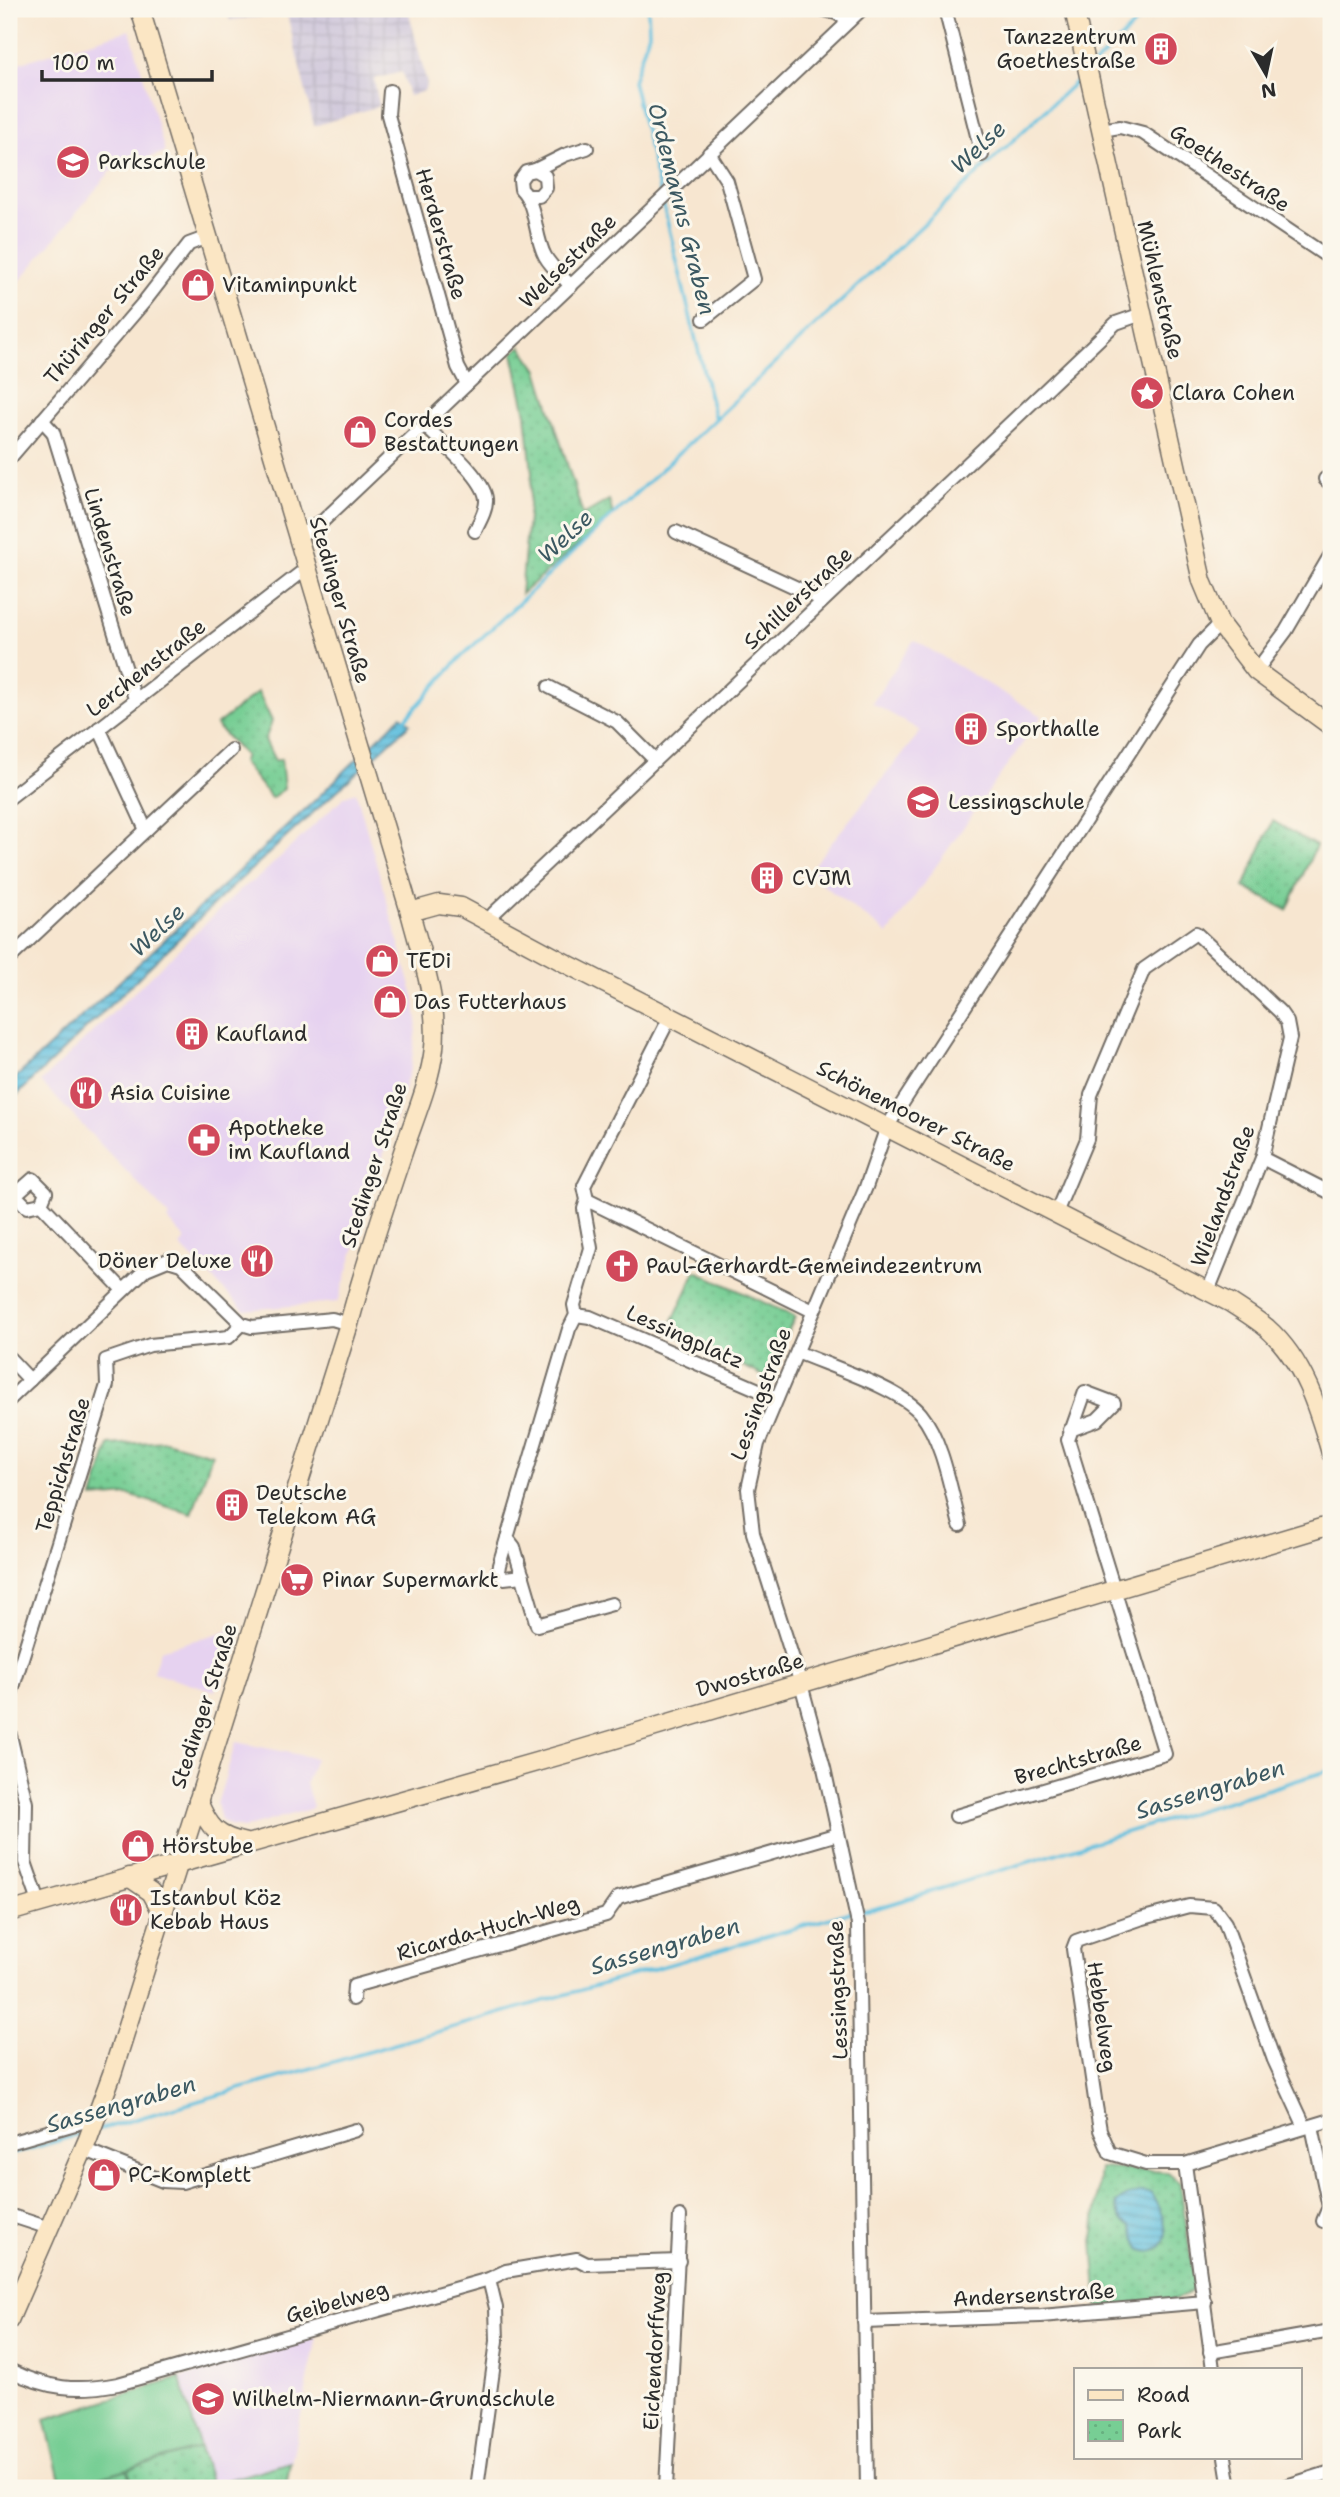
<svg xmlns="http://www.w3.org/2000/svg" width="1340" height="2497" font-family="'Shantell Sans',sans-serif">
  <style>
    .built { fill: #e6d2f0 }
    .industrial { fill: url(#industrial-grid) }
    .grass { fill: url(#grass-tufts); stroke: #517c60; stroke-width: 2 }
    .park { fill: url(#park-dots); stroke: #517c60; stroke-width: 2 }
    .pitch { fill: #77ce94; stroke: #517c60; stroke-width: 2 }
    .water { fill: url(#water-rules); stroke: #467685; stroke-width: 2 }
    .lines { fill: none; stroke-linecap: round; stroke-linejoin: round }
    .stream { stroke: #61c0df; stroke-width: 3.5 }
    .street-casing { stroke: #726c65; stroke-width: 16 }
    .secondary-casing { stroke: #726c65; stroke-width: 21 }
    .street { stroke: #fff; stroke-width: 12 }
    .secondary { stroke: #fbe6c4; stroke-width: 18 }
    .labels { text-anchor: middle; stroke-width: 6; stroke-linejoin: round; paint-order: stroke }
    .poi-label { font-size: 21px; fill: #2b2b2b; stroke: #fbf7ec; text-anchor: start }
    .street-label { font-size: 21px; fill: #2b2b2b; stroke: #fbf7ec }
    .water-label { font-size: 23px; font-style: italic; fill: #3b5861; stroke: #fbf7ec }
  </style>
  <defs>
    <pattern id="industrial-grid" width="8" height="8" patternUnits="userSpaceOnUse" patternTransform="scale(1.75)"><rect width="8" height="8" fill="#c8bfd8"/><path d="M0 4h8M4 0v8" fill="none" stroke="#aca4ba"/></pattern>
    <pattern id="grass-tufts" width="24" height="20" patternUnits="userSpaceOnUse" patternTransform="scale(1.75)"><rect width="24" height="20" fill="#77ce94"/><path d="M3 7l-1-3M5 7V3M7 7l1-3M15 17l-1-3M17 17v-4M19 17l1-3" fill="none" stroke="#67b180"/></pattern>
    <pattern id="park-dots" width="8" height="8" patternUnits="userSpaceOnUse" patternTransform="scale(1.75)"><rect width="8" height="8" fill="#77ce94"/><path d="M2 2h.1M6 6h.1" fill="none" stroke="#67b180" stroke-width="1.8" stroke-linecap="round"/></pattern>
    <pattern id="water-rules" width="6" height="5" patternUnits="userSpaceOnUse" patternTransform="scale(1.75)"><rect width="6" height="5" fill="#61c0df"/><path d="M0 2.5h6" fill="none" stroke="#509cb5"/></pattern>
  </defs>
  <rect width="100%" height="100%" fill="#fbf7ec"/>
  <filter id="ink" filterUnits="userSpaceOnUse"><feTurbulence type="fractalNoise" baseFrequency=".0143" numOctaves="2"/><feDisplacementMap in="SourceGraphic" scale="14" xChannelSelector="R" yChannelSelector="G"/><feConvolveMatrix kernelMatrix="1 2 1 2 8 2 1 2 1" color-interpolation-filters="sRGB"/></filter>
  <filter id="wash" filterUnits="userSpaceOnUse"><feTurbulence type="fractalNoise" baseFrequency=".00686" numOctaves="4" result="noise"/><feDisplacementMap in="SourceGraphic" scale="28" xChannelSelector="R" yChannelSelector="G"/><feGaussianBlur stdDeviation="1.57" result="paint"/><feColorMatrix in="noise" values="0 0 0 0 0 0 0 0 0 0 0 0 0 0 0 0 0 1.4 0 .05"/><feComposite in="paint" operator="in"/></filter>
  <g filter="url(#wash)">
    <rect width="100%" height="100%" fill="#f7e6d0"/>
    <!-- built -->
    <g class="built">
      <polygon points="130,30 165,152 110,172 9,294 9,66"/>
      <polygon points="914,640 1042,716 888,934 807,873 921,731 872,703"/>
      <polygon points="356,792 414,997 417,1021 411,1066 338,1302 244,1310 180,1246 186,1240 168,1220 170,1217 41,1082 241,889 260,876 345,796"/>
      <polygon points="234,1629 215,1691 153,1672 160,1650"/>
      <polygon points="236,1742 315,1758 306,1783 313,1808 244,1828 231,1826 221,1820 217,1804"/>
      <polygon points="317,2337 286,2488 133,2488 127,2470 62,2488 45,2419"/>
    </g>
    <!-- industrial -->
    <polygon class="industrial" points="228,9 408,9 427,84 424,91 409,96 402,72 374,79 379,106 314,126 287,14 229,20"/>
    <!-- grass -->
    <g class="grass">
      <polygon points="290,2462 286,2488 212,2488 211,2485"/>
      <polygon points="128,2469 133,2488 61,2488"/>
    </g>
    <!-- park -->
    <g class="park">
      <polygon points="521,346 538,370 583,515 609,500 613,515 521,594 532,473 526,414 513,353"/>
      <polygon points="258,692 272,721 265,740 275,761 281,759 284,789 271,798 242,762 245,756 216,725"/>
      <polygon points="1273,821 1316,846 1287,910 1244,887"/>
      <polygon points="696,1271 795,1317 766,1377 668,1331"/>
      <polygon points="166,1441 212,1454 192,1514 129,1495 93,1498 109,1445"/>
      <path d="M1100 2168 1167 2172 1180 2183 1195 2288C1176 2307 1125 2305 1098 2307L1093 2241Z"/>
      <polygon points="200,2448 212,2488 133,2488 128,2469"/>
    </g>
    <!-- pitch -->
    <polygon class="pitch" points="180,2378 200,2448 62,2488 45,2419"/>
    <!-- water -->
    <g class="water">
      <polygon points="401,716 410,724 233,886 9,1103 9,1084 313,802"/>
      <path d="M1142 2192 1151 2193C1158 2208 1174 2231 1161 2246 1154 2253 1148 2253 1140 2249L1131 2226C1119 2221 1117 2215 1116 2203L1127 2196Z"/>
    </g>
    <g class="lines">
      <!-- stream -->
      <g class="stream">
        <polyline points="648,9 649,33 633,81 661,197"/>
        <polyline points="1094,65 1150,9"/>
        <polyline points="663,204 715,419"/>
        <polyline points="402,723 460,658 1083,75"/>
        <polyline points="858,1911 874,1909 1331,1770"/>
        <polyline points="98,2130 851,1912"/>
        <polyline points="9,2155 84,2133"/>
      </g>
    </g>
  </g>
  <g filter="url(#ink)">
    <g class="lines">
      <!-- street casing -->
      <g class="street-casing">
        <g id="street">
          <polyline points="821,9 836,13 849,21"/>
          <polyline points="945,9 982,155"/>
          <polyline points="390,91 388,115 458,367 467,384"/>
          <polyline points="1101,130 1120,127 1143,133 1331,259"/>
          <polyline points="535,170 565,155 587,148"/>
          <path d="M527 196H539L546 188 545 176 535 170 526 172 520 180 521 189C537 205 534 236 545 256 551 267 563 277 571 286"/>
          <polyline points="704,319 754,279 727,181 709,153"/>
          <polyline points="42,420 53,432 135,699"/>
          <path d="M424 425C440 441 484 477 486 499 487 509 480 521 475 531"/>
          <polyline points="9,459 144,302 189,244 208,237"/>
          <polyline points="1325,479 1331,484"/>
          <polyline points="676,532 823,600"/>
          <polyline points="298,537 324,520 862,9"/>
          <polyline points="1256,671 1286,631 1331,554"/>
          <polyline points="549,687 617,722 655,760"/>
          <polyline points="99,728 146,830"/>
          <polyline points="9,798 307,568"/>
          <polyline points="489,921 494,913 1116,323 1142,314"/>
          <polyline points="9,959 231,750"/>
          <polyline points="1262,1158 1331,1193"/>
          <polyline points="587,1200 813,1311"/>
          <polyline points="41,1204 27,1207 15,1195 33,1179 46,1192 41,1204 123,1290"/>
          <polyline points="1056,1213 1087,1139 1091,1095 1144,969 1196,933 1280,1012 1287,1022 1290,1038 1262,1158 1208,1291"/>
          <polyline points="576,1315 590,1317 777,1398"/>
          <path d="M797 1352C829 1366 900 1388 921 1414 943 1441 951 1492 960 1525"/>
          <polyline points="9,1358 30,1380"/>
          <polyline points="9,1400 146,1269 168,1260 181,1264 242,1324 252,1327 332,1319 349,1324"/>
          <polyline points="507,1538 514,1547 537,1625 612,1604"/>
          <polyline points="523,1576 504,1578 498,1572 499,1565 569,1329 576,1315 574,1305 591,1248 584,1209 587,1200 584,1186 670,1017"/>
          <polyline points="9,1700 107,1385 106,1360 150,1345 229,1337 242,1324"/>
          <polyline points="9,1731 26,1803 25,1862 39,1902"/>
          <polyline points="956,1816 1165,1754 1068,1440 1085,1392 1114,1403 1097,1420 1070,1430"/>
          <polyline points="353,1999 354,1986 606,1915 618,1898 838,1834"/>
          <polyline points="1312,2126 1329,2207 1323,2221"/>
          <polyline points="9,2143 96,2118"/>
          <polyline points="83,2149 163,2181 182,2182 356,2130"/>
          <polyline points="1185,2164 1331,2120"/>
          <polyline points="9,2215 49,2228"/>
          <polyline points="864,2322 1041,2316 1205,2302"/>
          <polyline points="1210,2352 1331,2331"/>
          <polyline points="1213,2369 1185,2164 1146,2164 1110,2153 1100,2130 1096,2106 1073,1949 1076,1941 1140,1919 1189,1906 1214,1908 1225,1923 1274,2060 1305,2127"/>
          <path d="M9 2370C48 2389 76 2392 118 2384L489 2279 506 2271 577 2259 587 2264 679 2261"/>
          <polyline points="1225,2457 1230,2488"/>
          <polyline points="477,2488 497,2341 496,2308 489,2279"/>
          <polyline points="666,2488 680,2216"/>
          <polyline points="867,2488 858,1924 824,1768 801,1684 753,1533 748,1489 758,1444 866,1187 887,1127 1199,645 1220,624"/>
          <polyline points="1111,2488 1112,2488"/>
          <polyline points="1280,2488 1331,2472"/>
        </g>
      </g>
      <!-- secondary casing -->
      <g class="secondary-casing">
        <g id="secondary">
          <polyline points="1074,9 1202,581 1220,624 1256,671 1331,726"/>
          <path d="M410 912 439 904 461 907 567 964 1231 1303C1243 1311 1256 1319 1267 1328 1304 1361 1318 1408 1331 1453"/>
          <path d="M198 1801C209 1828 217 1837 246 1843"/>
          <polyline points="129,1877 151,1892 163,1914"/>
          <polyline points="9,1912 575,1751 1331,1525"/>
          <path d="M9 2320 88 2139 112 2074 349 1324C364 1267 383 1211 402 1155 413 1121 430 1084 434 1048 439 1003 421 955 410 912L140 9"/>
        </g>
      </g>
      <!-- street -->
      <use href="#street" class="street"/>
      <!-- secondary -->
      <use href="#secondary" class="secondary"/>
    </g>
  </g>
  <!-- icons -->
  <defs>
    <g id="building-disc" transform="scale(1.75)"><circle r="9.5" fill="#d1495b" stroke="#fbf7ec"/><path d="M-4-6H4V6H1V3H-1V6H-4ZM-2.5-4.3h1.7v1.8h-1.7ZM.8-4.3h1.7v1.8H.8ZM-2.5-1h1.7V.8h-1.7ZM.8-1h1.7V.8H.8Z" fill="#fff"/></g>
    <g id="school-disc" transform="scale(1.75)"><circle r="9.5" fill="#d1495b" stroke="#fbf7ec"/><path d="M0-5L7-2L0 1L-7-2ZM-4 1L0 2.5L4 1V4Q0 6-4 4Z" fill="#fff"/></g>
    <g id="shop-disc" transform="scale(1.75)"><circle r="9.5" fill="#d1495b" stroke="#fbf7ec"/><path d="M-5-2.5h2.3a2.7 3.5 0 0 1 5.4 0H5L5.5 6h-11ZM-1.5-2.5h3a1.5 2.3 0 0 0-3 0Z" fill="#fff"/></g>
    <g id="sight-disc" transform="scale(1.75)"><circle r="9.5" fill="#d1495b" stroke="#fbf7ec"/><path d="M0-6L1.8-2.2L6-1.7L2.9 1.2L3.7 5.4L0 3.3L-3.7 5.4L-2.9 1.2L-6-1.7L-1.8-2.2Z" fill="#fff"/></g>
    <g id="restaurant-disc" transform="scale(1.75)"><circle r="9.5" fill="#d1495b" stroke="#fbf7ec"/><path d="M-5-6h1v4h1v-4h1v4h1v-4h1v5L-1.5 .5V6h-2V.5L-5-1ZM5-6V6H3V1.5H1.5Q1.5-4 5-6Z" fill="#fff"/></g>
    <g id="pharmacy-disc" transform="scale(1.75)"><circle r="9.5" fill="#d1495b" stroke="#fbf7ec"/><path d="M-2-6h4v4h4v4h-4v4h-4v-4h-4v-4h4Z" fill="#fff"/></g>
    <g id="church-disc" transform="scale(1.75)"><circle r="9.5" fill="#d1495b" stroke="#fbf7ec"/><path d="M-1.2-6h2.4v3.5h3.3v2.4h-3.3V6h-2.4V-.1h-3.3v-2.4h3.3Z" fill="#fff"/></g>
    <g id="supermarket-disc" transform="scale(1.75)"><circle r="9.5" fill="#d1495b" stroke="#fbf7ec"/><path d="M-6-5.5h2.5l.6 2H6L4.5 2H-2.5L-4.4-4H-6ZM-1.5 3.2a1.3 1.3 0 1 0 .1 0ZM3 3.2a1.3 1.3 0 1 0 .1 0Z" fill="#fff"/></g>
  </defs>
  <g fill-rule="evenodd">
    <use href="#building-disc" x="1161" y="49"/>
    <use href="#school-disc" x="73" y="162"/>
    <use href="#shop-disc" x="198" y="285"/>
    <use href="#sight-disc" x="1147" y="393"/>
    <use href="#shop-disc" x="360" y="432"/>
    <use href="#building-disc" x="971" y="729"/>
    <use href="#school-disc" x="923" y="802"/>
    <use href="#building-disc" x="767" y="878"/>
    <use href="#shop-disc" x="382" y="961"/>
    <use href="#shop-disc" x="390" y="1002"/>
    <use href="#building-disc" x="192" y="1034"/>
    <use href="#restaurant-disc" x="86" y="1093"/>
    <use href="#pharmacy-disc" x="204" y="1140"/>
    <use href="#restaurant-disc" x="257" y="1261"/>
    <use href="#church-disc" x="622" y="1266"/>
    <use href="#building-disc" x="232" y="1505"/>
    <use href="#supermarket-disc" x="297" y="1580"/>
    <use href="#shop-disc" x="138" y="1846"/>
    <use href="#restaurant-disc" x="126" y="1910"/>
    <use href="#shop-disc" x="104" y="2175"/>
    <use href="#school-disc" x="208" y="2399"/>
  </g>
  <g class="labels">
    <!-- poi labels -->
    <g class="poi-label">
      <text x="1136" y="44" text-anchor="end">Tanzzentrum<tspan x="1136" dy="24">Goethestraße</tspan></text>
      <text x="98" y="169">Parkschule</text>
      <text x="222" y="292">Vitaminpunkt</text>
      <text x="1172" y="400">Clara Cohen</text>
      <text x="384" y="427">Cordes<tspan x="384" dy="24">Bestattungen</tspan></text>
      <text x="996" y="736">Sporthalle</text>
      <text x="948" y="809">Lessingschule</text>
      <text x="792" y="885">CVJM</text>
      <text x="406" y="968">TEDi</text>
      <text x="414" y="1009">Das Futterhaus</text>
      <text x="216" y="1041">Kaufland</text>
      <text x="110" y="1100">Asia Cuisine</text>
      <text x="228" y="1135">Apotheke<tspan x="228" dy="24">im Kaufland</tspan></text>
      <text x="232" y="1268" text-anchor="end">Döner Deluxe</text>
      <text x="646" y="1273">Paul-Gerhardt-Gemeindezentrum</text>
      <text x="256" y="1500">Deutsche<tspan x="256" dy="24">Telekom AG</tspan></text>
      <text x="322" y="1587">Pinar Supermarkt</text>
      <text x="162" y="1853">Hörstube</text>
      <text x="150" y="1905">Istanbul Köz<tspan x="150" dy="24">Kebab Haus</tspan></text>
      <text x="128" y="2182">PC-Komplett</text>
      <text x="232" y="2406">Wilhelm-Niermann-Grundschule</text>
    </g>
    <!-- street labels -->
    <g class="street-label">
      <text transform="translate(1230 168) rotate(34)" y="7">Goethestraße</text>
      <text transform="translate(441 234) rotate(74)" y="7">Herderstraße</text>
      <text transform="translate(568 261) rotate(-44)" y="7">Welsestraße</text>
      <text transform="translate(1160 290) rotate(77)" y="7">Mühlenstraße</text>
      <text transform="translate(104 315) rotate(-50)" y="7">Thüringer Straße</text>
      <text transform="translate(110 552) rotate(73)" y="7">Lindenstraße</text>
      <text transform="translate(798 598) rotate(-43)" y="7">Schillerstraße</text>
      <text transform="translate(340 600) rotate(74)" y="7">Stedinger Straße</text>
      <text transform="translate(146 668) rotate(-38)" y="7">Lerchenstraße</text>
      <text transform="translate(916 1116) rotate(27)" y="7">Schönemoorer Straße</text>
      <text transform="translate(374 1165) rotate(-72)" y="7">Stedinger Straße</text>
      <text transform="translate(1223 1196) rotate(-70)" y="7">Wielandstraße</text>
      <text transform="translate(685 1337) rotate(24)" y="7">Lessingplatz</text>
      <text transform="translate(761 1394) rotate(-70)" y="7">Lessingstraße</text>
      <text transform="translate(63 1465) rotate(-73)" y="7">Teppichstraße</text>
      <text transform="translate(750 1675) rotate(-16)" y="7">Dwostraße</text>
      <text transform="translate(204 1706) rotate(-72)" y="7">Stedinger Straße</text>
      <text transform="translate(1078 1760) rotate(-16)" y="7">Brechtstraße</text>
      <text transform="translate(488 1928) rotate(-16)" y="7">Ricarda-Huch-Weg</text>
      <text transform="translate(838 1990) rotate(-92)" y="7">Lessingstraße</text>
      <text transform="translate(1102 2017) rotate(82)" y="7">Hebbelweg</text>
      <text transform="translate(1034 2295) rotate(-3)" y="7">Andersenstraße</text>
      <text transform="translate(337 2302) rotate(-16)" y="7">Geibelweg</text>
      <text transform="translate(655 2351) rotate(-87)" y="7">Eichendorffweg</text>
    </g>
    <!-- water labels -->
    <g class="water-label">
      <text transform="translate(978 147) rotate(-43)" y="8">Welse</text>
      <text transform="translate(682 209) rotate(76)" y="8">Ordemanns Graben</text>
      <text transform="translate(565 536) rotate(-43)" y="8">Welse</text>
      <text transform="translate(157 930) rotate(-43)" y="8">Welse</text>
      <text transform="translate(1210 1789) rotate(-17)" y="8">Sassengraben</text>
      <text transform="translate(665 1946) rotate(-16)" y="8">Sassengraben</text>
      <text transform="translate(121 2104) rotate(-16)" y="8">Sassengraben</text>
    </g>
  </g>
  <!-- margin -->
  <rect width="1340" height="2497" fill="none" stroke="#fbf7ec" stroke-width="35"/>
  <!-- legend -->
  <rect x="1074" y="2368" width="228" height="91" fill="#fbf7ec" stroke="#a8a59f" stroke-width="2"/>
  <rect x="1088" y="2390" width="35" height="10" fill="#fbe6c4" stroke="#a8a59f" stroke-width="2"/>
  <text x="1137" y="2402" font-size="21" fill="#2b2b2b">Road</text>
  <rect x="1088" y="2420" width="35" height="21" fill="url(#park-dots)" stroke="#a8a59f" stroke-width="2"/>
  <text x="1137" y="2438" font-size="21" fill="#2b2b2b">Park</text>
  <!-- north arrow -->
  <g transform="translate(1266 74) rotate(171)" stroke="#fbf7ec" stroke-width="5" paint-order="stroke">
  <path d="M0-5L12 26L0 18L-12 26Z" fill="#2b2b2b"/>
  <text y="-10" font-size="19" font-weight="bold" text-anchor="middle" fill="#2b2b2b">N</text>
  </g>
  <!-- scale -->
  <path d="M42 70v10h170v-10" fill="none" stroke="#2b2b2b" stroke-width="3.5"/>
  <text x="52" y="70" font-size="21" fill="#2b2b2b" stroke="#fbf7ec" stroke-width="5" paint-order="stroke">100 m</text>
</svg>
